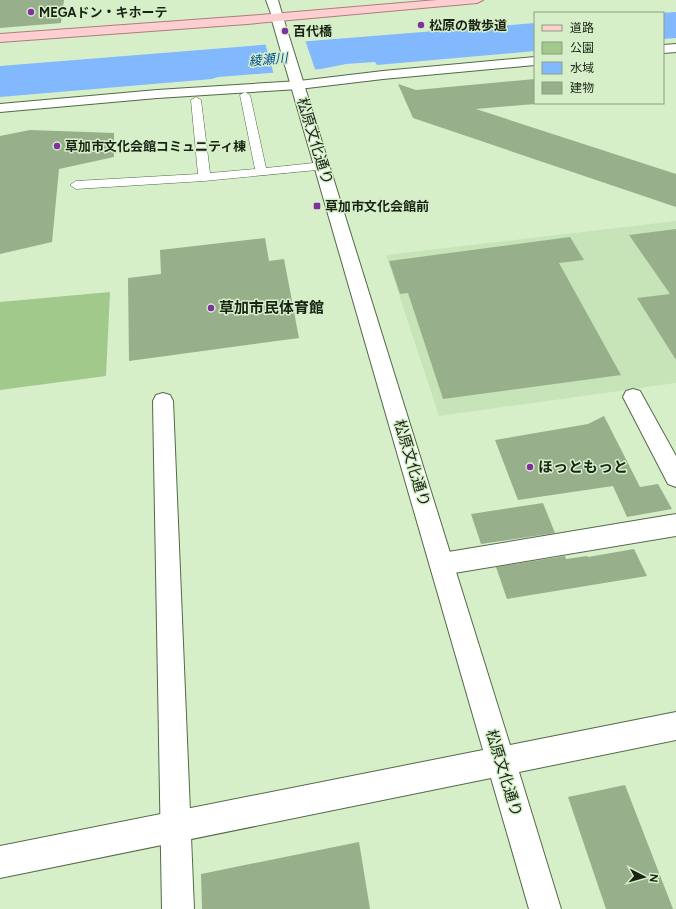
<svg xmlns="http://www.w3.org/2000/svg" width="676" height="909" font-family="Figtree,'Noto Sans JP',sans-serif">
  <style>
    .built { fill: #c6e4b7 }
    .green { fill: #a1c98c }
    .water { fill: #82b8fe }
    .pier { fill: #d6efc9 }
    .building { fill: #97b08b }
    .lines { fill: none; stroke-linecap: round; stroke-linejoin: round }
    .service-casing { stroke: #536948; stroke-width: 1 }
    .minor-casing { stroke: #536948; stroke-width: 2 }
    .tertiary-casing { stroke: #536948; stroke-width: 2 }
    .secondary-casing { stroke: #536948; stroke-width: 2 }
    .primary-casing { stroke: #ae7d7c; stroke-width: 2 }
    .service { fill: #fff; fill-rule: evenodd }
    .minor { fill: #fff; fill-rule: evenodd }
    .tertiary { fill: #fff; fill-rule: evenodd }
    .secondary { fill: #fff; fill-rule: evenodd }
    .primary { fill: #feced1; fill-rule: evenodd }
    .poi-dot { fill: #8130a0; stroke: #d6efc9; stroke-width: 1.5 }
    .labels { text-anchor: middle; stroke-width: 3; stroke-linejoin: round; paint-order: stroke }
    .far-poi-label { font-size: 13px; font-weight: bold; fill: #192315; stroke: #d6efc9; text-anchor: start }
    .far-water-label { font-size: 13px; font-style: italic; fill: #034e9a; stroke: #d6efc9 }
    .street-label { font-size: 15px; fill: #192315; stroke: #d6efc9 }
    .poi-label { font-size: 15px; font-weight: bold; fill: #192315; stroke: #d6efc9; text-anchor: start }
  </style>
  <rect width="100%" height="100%" fill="#d6efc9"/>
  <!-- built -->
  <polygon class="built" points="676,221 676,383 439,416 386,255"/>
  <!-- green -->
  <polygon class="green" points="110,292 106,376 0,390 0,302"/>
  <!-- water -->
  <g class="water">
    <polygon points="676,12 676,38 663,39 663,13 658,13"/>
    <polygon points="535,23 535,51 377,65 375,62 346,64 321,69 218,77 212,79 0,97 0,66"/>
  </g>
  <!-- pier -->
  <polygon class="pier" points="305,40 316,72 274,75 265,43"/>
  <!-- building -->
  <g class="building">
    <polygon points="0,0 64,0 61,23 0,28"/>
    <polygon points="535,79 535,104 476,109 676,174 676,207 413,118 398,84 416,90"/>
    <polygon points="30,130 114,133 114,157 59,169 52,242 0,254 0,136"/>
    <polygon points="676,229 676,360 637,298 670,294 629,235"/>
    <polygon points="570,237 584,260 559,263 621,375 443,399 408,293 400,294 389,261"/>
    <polygon points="265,238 269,261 284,259 299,338 129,361 128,278 161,274 160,250"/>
    <polygon points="604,416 640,487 658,484 672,509 627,517 613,486 518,500 495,440 588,424"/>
    <polygon points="543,503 555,533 481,544 471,514"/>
    <polygon points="634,549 647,576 507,599 496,567 565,556 566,559 587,556 588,557"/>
    <polygon points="625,785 673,909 606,909 568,797"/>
    <polygon points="359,842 370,909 202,909 201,874"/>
  </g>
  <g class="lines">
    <!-- service casing -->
    <g class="service-casing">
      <polygon id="service" points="245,92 250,95 266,168 323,162 329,166 327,169 204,181 76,189 70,185 76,181 198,174 191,100 196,97 201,100 210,173 255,169 240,95"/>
    </g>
    <!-- minor casing -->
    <g class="minor-casing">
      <g id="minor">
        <polygon points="676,44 676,52 663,53 663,45"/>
        <polygon points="535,57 535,65 383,79 299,89 157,98 0,112 0,104 157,90 299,81 383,71"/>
        <polygon points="633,389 640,391 676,456 676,487 668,484 623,397 626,391"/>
        <polygon points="163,393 170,395 173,401 194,909 162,909 153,401 156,395"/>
        <polygon points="676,514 676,536 442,575 433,572 430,564 433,556 442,553"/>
      </g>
    </g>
    <!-- tertiary casing -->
    <g class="tertiary-casing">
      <polygon id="tertiary" points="277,13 283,17 510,745 676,712 676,740 519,772 561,909 529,909 491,778 0,878 0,846 483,750 271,17"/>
    </g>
    <!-- secondary casing -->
    <g class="secondary-casing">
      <polygon id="secondary" points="266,0 278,0 283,17 281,19 273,19"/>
    </g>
    <!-- primary casing -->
    <g class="primary-casing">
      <polygon id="primary" points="437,0 483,0 477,3 247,24 0,42 0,34 247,16"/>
    </g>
    <!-- service -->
    <use href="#service" class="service"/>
    <!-- minor -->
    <use href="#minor" class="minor"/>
    <!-- tertiary -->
    <use href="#tertiary" class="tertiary"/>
    <!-- secondary -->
    <use href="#secondary" class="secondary"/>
    <!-- primary -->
    <use href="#primary" class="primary"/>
  </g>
  <!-- markers -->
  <g class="poi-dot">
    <circle cx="31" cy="12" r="4"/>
    <circle cx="421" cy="25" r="4"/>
    <circle cx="285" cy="31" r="4"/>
    <circle cx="57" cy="146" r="4"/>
    <rect x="313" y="202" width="8" height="8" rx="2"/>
    <circle cx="211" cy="308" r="4"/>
    <circle cx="530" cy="467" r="4"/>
  </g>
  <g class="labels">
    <!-- far-poi labels -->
    <g class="far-poi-label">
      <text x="39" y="17">MEGAドン・キホーテ</text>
      <text x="429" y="30">松原の散歩道</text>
      <text x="293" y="36">百代橋</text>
      <text x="65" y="151">草加市文化会館コミュニティ棟</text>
      <text x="325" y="211">草加市文化会館前</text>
    </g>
    <!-- far-water labels -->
    <g class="far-water-label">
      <text transform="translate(268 59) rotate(-5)" y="5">綾瀬川</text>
    </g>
    <!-- street labels -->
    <g class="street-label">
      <text transform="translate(315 141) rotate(73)" y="5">松原文化通り</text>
      <text transform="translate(412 463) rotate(73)" y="5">松原文化通り</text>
      <text transform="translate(504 773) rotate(73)" y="5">松原文化通り</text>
    </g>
    <!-- poi labels -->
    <g class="poi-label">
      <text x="219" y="313">草加市民体育館</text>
      <text x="538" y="472">ほっともっと</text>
    </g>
  </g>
  <!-- legend -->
  <rect x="534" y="12" width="130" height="92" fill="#d6efc9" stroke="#8a9d81"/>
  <rect x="542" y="25" width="20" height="6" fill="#feced1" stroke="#8a9d81"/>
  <text x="570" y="32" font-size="12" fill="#192315">道路</text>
  <rect x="542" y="42" width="20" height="12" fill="#a1c98c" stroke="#8a9d81"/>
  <text x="570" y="52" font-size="12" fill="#192315">公園</text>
  <rect x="542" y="62" width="20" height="12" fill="#82b8fe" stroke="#8a9d81"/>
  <text x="570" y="72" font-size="12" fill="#192315">水域</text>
  <rect x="542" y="82" width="20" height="12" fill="#97b08b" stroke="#8a9d81"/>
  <text x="570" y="92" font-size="12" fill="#192315">建物</text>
  <!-- north arrow -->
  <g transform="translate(644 877) rotate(96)" stroke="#d6efc9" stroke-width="3" paint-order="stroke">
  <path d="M0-3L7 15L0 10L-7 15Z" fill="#192315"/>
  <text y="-6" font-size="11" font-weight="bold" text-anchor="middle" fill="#192315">N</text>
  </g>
</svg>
